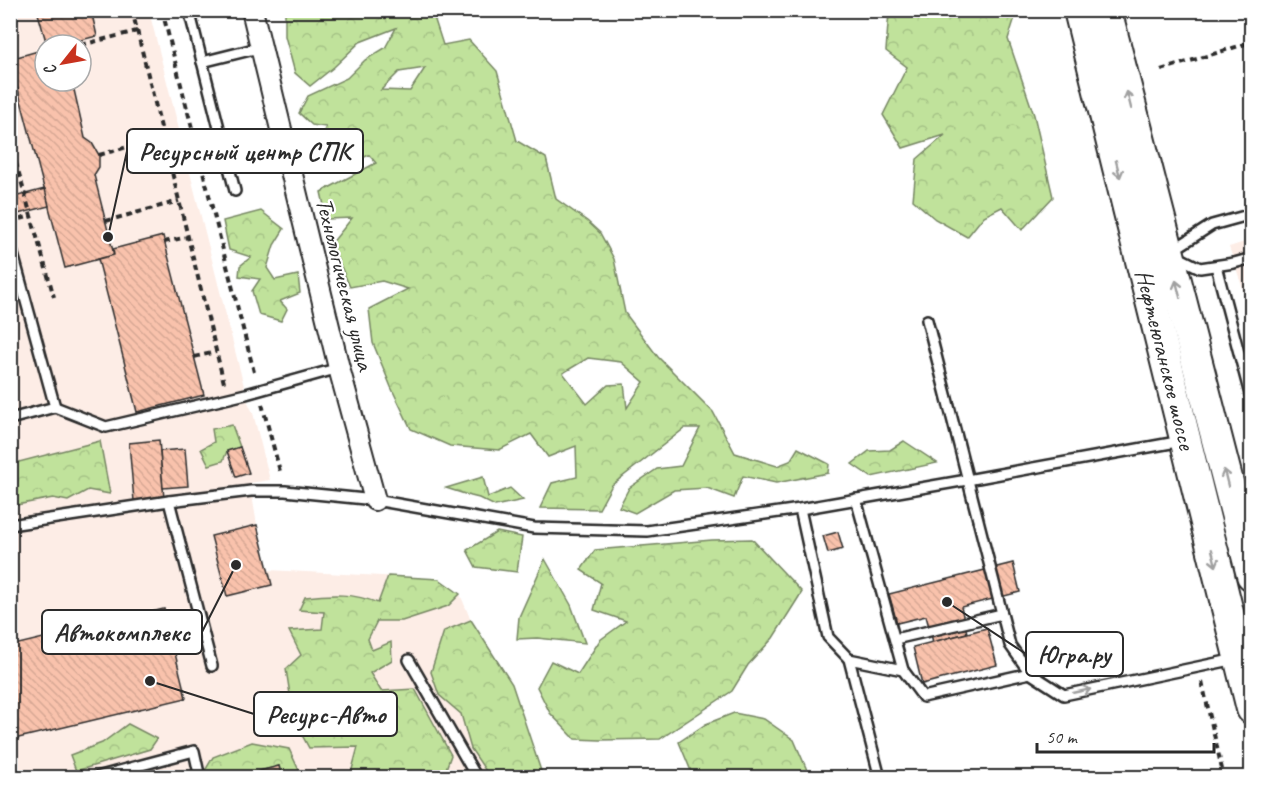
<svg xmlns="http://www.w3.org/2000/svg" width="1262" height="788" font-family="Caveat,sans-serif">
  <style>
    .built { fill: #fdede6; fill-rule: evenodd }
    .forest { fill: url(#forest-crowns); stroke: #768663; stroke-width: 1.5; fill-rule: evenodd }
    .building { fill: url(#building-back-hatch); stroke: #2b2b2b; stroke-width: 1.5 }
    .lines { fill: none; stroke-linecap: round; stroke-linejoin: round }
    .lane-casing { stroke: #2b2b2b; stroke-width: 14 }
    .street-casing { stroke: #2b2b2b; stroke-width: 24 }
    .primary-casing { stroke: #2b2b2b; stroke-width: 34 }
    .path { stroke: #2b2b2b; stroke-width: 4; stroke-dasharray: 6 4.5; stroke-linecap: butt }
    .lane { stroke: #fff; stroke-width: 9 }
    .street { stroke: #fff; stroke-width: 20 }
    .primary { stroke: #fff; stroke-width: 30 }
    .oneway { stroke: #a0a0a0 }
    .labels { text-anchor: middle; stroke-width: 4.5; stroke-linejoin: round; paint-order: stroke }
    .street-label { font-size: 24px; fill: #2b2b2b; stroke: #fff }
    .leader { fill: none; stroke: #2b2b2b; stroke-width: 2 }
    .callout-dot { fill: #2b2b2b; stroke: #fff; stroke-width: 2 }
    .callout { fill: #fff; stroke: #2b2b2b; stroke-width: 2 }
    .callout-label { font-size: 26px; text-anchor: middle; font-weight: bold; fill: #2b2b2b }
  </style>
  <defs>
    <pattern id="forest-crowns" width="20" height="18" patternUnits="userSpaceOnUse" patternTransform="scale(1.5)"><rect width="20" height="18" fill="#c0e29b"/><path d="M2 6a3 3 0 1 1 6 0M12 15a3 3 0 1 1 6 0" fill="none" stroke="#a5c286"/></pattern>
    <pattern id="building-back-hatch" width="6" height="6" patternUnits="userSpaceOnUse" patternTransform="scale(1.5)"><rect width="6" height="6" fill="#f9c2ac"/><path d="M-1 5l2 2M0 0l6 6M5-1l2 2" fill="none" stroke="#d6a794"/></pattern>
  </defs>
  <rect width="100%" height="100%" fill="#fff"/>
  <filter id="ink" filterUnits="userSpaceOnUse"><feTurbulence type="fractalNoise" baseFrequency=".0167" numOctaves="2"/><feDisplacementMap in="SourceGraphic" scale="12" xChannelSelector="R" yChannelSelector="G"/><feConvolveMatrix kernelMatrix="1 2 1 2 8 2 1 2 1" color-interpolation-filters="sRGB"/></filter>
  <g filter="url(#ink)">
    <!-- built -->
    <g class="built">
      <path d="M10 11H149L246 394 248 402 253 413 270 480 250 483 257 525 268 570 439 579 460 594 536 777H11ZM45 45H81V81H45Z"/>
      <polygon points="1251,240 1251,313 1229,247"/>
    </g>
    <!-- forest -->
    <g class="forest">
      <path d="M285 11H432L443 45 469 40 497 71 517 141 546 158 556 199 587 221 600 233 614 259 625 313 658 357 713 412 735 453 777 466 790 461 798 448 829 464 828 473 776 483 743 476 734 498 707 488 674 490 635 513 619 507 629 488 657 469 681 466 700 428H685L612 485 599 509 540 508 552 483 577 477 576 446 548 457 531 434 499 450 450 446 411 429 391 387 373 343 369 309 408 289 382 281 350 287 331 244 352 218 327 219 321 192 376 163 369 155 335 170 313 150 326 127 312 125 299 113 308 96 347 78 365 60 385 48 396 28 360 42 334 67 310 86 295 73 285 36ZM425 68 410 91 381 90 399 72ZM588 358 621 362 644 382 627 408 624 384 608 385 587 404 563 373Z"/>
      <polygon points="889,11 1017,11 1008,39 1034,115 1053,197 1022,230 1002,207 984,216 967,237 935,219 913,200 917,159 945,135 903,148 883,115 907,67 886,51"/>
      <polygon points="261,211 284,229 274,245 267,268 275,280 298,275 300,293 280,301 287,309 281,321 259,315 252,291 260,279 239,276 240,266 251,257 229,250 223,221"/>
      <polygon points="232,425 240,447 227,451 223,461 209,465 201,449 214,442 212,429"/>
      <polygon points="100,441 110,494 88,490 68,501 53,498 11,506 11,464"/>
      <polygon points="904,441 937,463 871,477 852,464 869,451 890,450"/>
      <polygon points="483,477 488,497 510,488 523,500 495,506 479,498 471,496 446,488"/>
      <polygon points="497,532 522,537 517,572 476,567 467,550"/>
      <polygon points="752,539 802,592 773,638 748,665 732,691 660,739 600,740 575,739 550,713 537,687 551,661 578,674 600,640 626,621 594,610 601,583 581,570 595,550 712,540"/>
      <polygon points="545,559 571,605 585,643 537,638 517,639 519,617"/>
      <path d="M388 576 439 579 460 594 448 606 402 621H377L368 639 372 650 391 642 392 660 370 673 381 691 415 689 451 755 446 769 450 777H350L358 747 309 748 294 720 286 669 301 655 289 631 322 629 324 612 299 610 305 597C331 594 354 593 378 603Z"/>
      <polygon points="471,620 512,684 543,777 490,777 471,749 461,714 439,695 431,672 444,631"/>
      <polygon points="734,713 764,719 794,740 810,777 718,777 691,771 679,742 706,724"/>
      <polygon points="128,724 157,739 150,749 76,771 70,755 102,743"/>
      <polygon points="252,742 289,749 302,777 282,777 279,766 236,777 203,777 203,774 213,757"/>
    </g>
    <!-- building -->
    <g class="building">
      <polygon points="37,10 91,10 97,36 61,45 47,45"/>
      <polygon points="45,49 45,81 72,81 85,138 92,143 99,155 99,167 94,175 114,255 65,268 10,59"/>
      <polygon points="45,189 49,206 10,216 10,198"/>
      <polygon points="163,236 204,395 137,412 98,259 114,255 113,249"/>
      <polygon points="159,440 164,499 134,501 129,443"/>
      <polygon points="240,447 249,473 236,477 227,451"/>
      <polygon points="185,449 188,486 163,488 160,451"/>
      <polygon points="257,525 272,585 227,596 211,536"/>
      <polygon points="838,532 843,549 828,553 823,536"/>
      <polygon points="1013,563 1020,592 961,607 967,633 933,642 926,616 897,623 889,594"/>
      <polygon points="164,609 186,698 10,740 10,646"/>
      <polygon points="987,628 997,665 922,684 913,647"/>
      <polygon points="279,766 282,778 236,778 236,777"/>
    </g>
    <g class="lines">
      <!-- lane casing -->
      <g class="lane-casing">
        <g id="lane">
          <polyline points="189,10 235,191"/>
          <polyline points="202,62 262,47"/>
          <polyline points="10,243 55,407 10,419"/>
          <polyline points="1173,250 1212,225 1252,214"/>
          <polyline points="1176,256 1200,268 1234,263 1252,258"/>
          <polyline points="1216,266 1252,402"/>
          <polyline points="927,320 1010,645 1030,673 1064,695 1236,659"/>
          <polyline points="55,407 106,427 246,394 339,368"/>
          <polyline points="856,499 903,670 923,697 1030,673"/>
          <polyline points="169,501 212,666"/>
          <polyline points="800,509 828,637 849,659 903,670"/>
          <polyline points="10,525 169,501 251,491 285,491 375,500 534,528 647,531 800,509 967,480 1182,441"/>
          <polyline points="895,639 1002,614"/>
          <polyline points="849,659 880,778"/>
          <polyline points="409,660 477,778"/>
          <polyline points="93,778 194,751 200,778"/>
        </g>
      </g>
      <!-- street casing -->
      <g class="street-casing">
        <polyline id="street" points="252,10 339,368 375,500"/>
      </g>
      <!-- primary casing -->
      <g class="primary-casing">
        <g id="primary">
          <path id="s1" d="M1079 10 1252 709"/>
          <polyline points="1106,10 1252,575"/>
        </g>
      </g>
      <!-- path -->
      <g class="path">
        <polyline points="132,10 224,383"/>
        <polyline points="162,10 255,376"/>
        <polyline points="81,45 137,31"/>
        <polyline points="1161,70 1252,42"/>
        <polyline points="10,142 54,297"/>
        <polyline points="99,155 163,137"/>
        <polyline points="106,221 179,201"/>
        <polyline points="10,222 31,216"/>
        <polyline points="164,242 188,237"/>
        <polyline points="194,357 216,352"/>
        <polyline points="262,404 281,475"/>
        <polyline points="1202,682 1224,778"/>
      </g>
      <!-- lane -->
      <use href="#lane" class="lane"/>
      <!-- street -->
      <use href="#street" class="street"/>
      <!-- primary -->
      <use href="#primary" class="primary"/>
    </g>
    <!-- one-way arrows -->
    <defs><path id="oneway-shaft" d="M-6 0H5M1.5-3L5.5 0L1.5 3" fill="none" stroke-width="1.6" stroke-linecap="round" stroke-linejoin="round" transform="scale(1.5)"/></defs>
    <g class="oneway">
      <use href="#oneway-shaft" transform="translate(1129 100) rotate(-104)"/>
      <use href="#oneway-shaft" transform="translate(1118 169) rotate(76)"/>
      <use href="#oneway-shaft" transform="translate(1178 289) rotate(-104)"/>
      <use href="#oneway-shaft" transform="translate(1226 478) rotate(-104)"/>
      <use href="#oneway-shaft" transform="translate(1214 558) rotate(76)"/>
      <use href="#oneway-shaft" transform="translate(1082 691) rotate(-12)"/>
    </g>
  </g>
  <g class="labels">
    <!-- street labels -->
    <g class="street-label">
      <text transform="translate(345 284) rotate(76)" y="8">Технологическая улица</text>
      <text dy="8" stroke="none"><textPath href="#s1" startOffset="360">Нефтеюганское шоссе</textPath></text>
    </g>
  </g>
  <!-- callouts -->
  <path class="leader" d="M108 237L127 151M236 565L202 632M947 602L1026 654M150 681L254 714"/>
  <g class="callout-dot">
    <circle cx="108" cy="237" r="6"/>
    <circle cx="236" cy="565" r="6"/>
    <circle cx="947" cy="602" r="6"/>
    <circle cx="150" cy="681" r="6"/>
  </g>
  <g class="callout">
    <rect x="127" y="129" width="236" height="44" rx="6"/>
    <rect x="42" y="610" width="160" height="44" rx="6"/>
    <rect x="1026" y="632" width="97" height="44" rx="6"/>
    <rect x="254" y="692" width="143" height="44" rx="6"/>
  </g>
  <g class="callout-label">
    <text x="245" y="160">Ресурсный центр СПК</text>
    <text x="122" y="641">Автокомплекс</text>
    <text x="1074" y="663">Югра.ру</text>
    <text x="326" y="723">Ресурс-Авто</text>
  </g>
  <!-- margin -->
  <rect width="1262" height="788" fill="none" stroke="#fff" stroke-width="36"/>
  <rect x="18" y="18" width="1226" height="752" fill="none" stroke="#2b2b2b" stroke-width="2" filter="url(#ink)"/>
  <!-- north arrow -->
  <g transform="translate(63 63) rotate(239)"><circle r="28" fill="#ffffff" stroke="#aaaaaa" stroke-width="1.5"/>
  <path d="M0-4.5L10 22L0 15L-10 22Z" fill="#c8321e"/>
  <text y="-9" font-size="16" font-weight="bold" text-anchor="middle" fill="#2b2b2b">С</text>
  </g>
  <!-- scale -->
  <path d="M1037 743v9h177v-9" fill="none" stroke="#2b2b2b" stroke-width="3"/>
  <text x="1046" y="743" font-size="18" fill="#2b2b2b" stroke="#ffffff" stroke-width="4.5" paint-order="stroke">50 m</text>
</svg>
